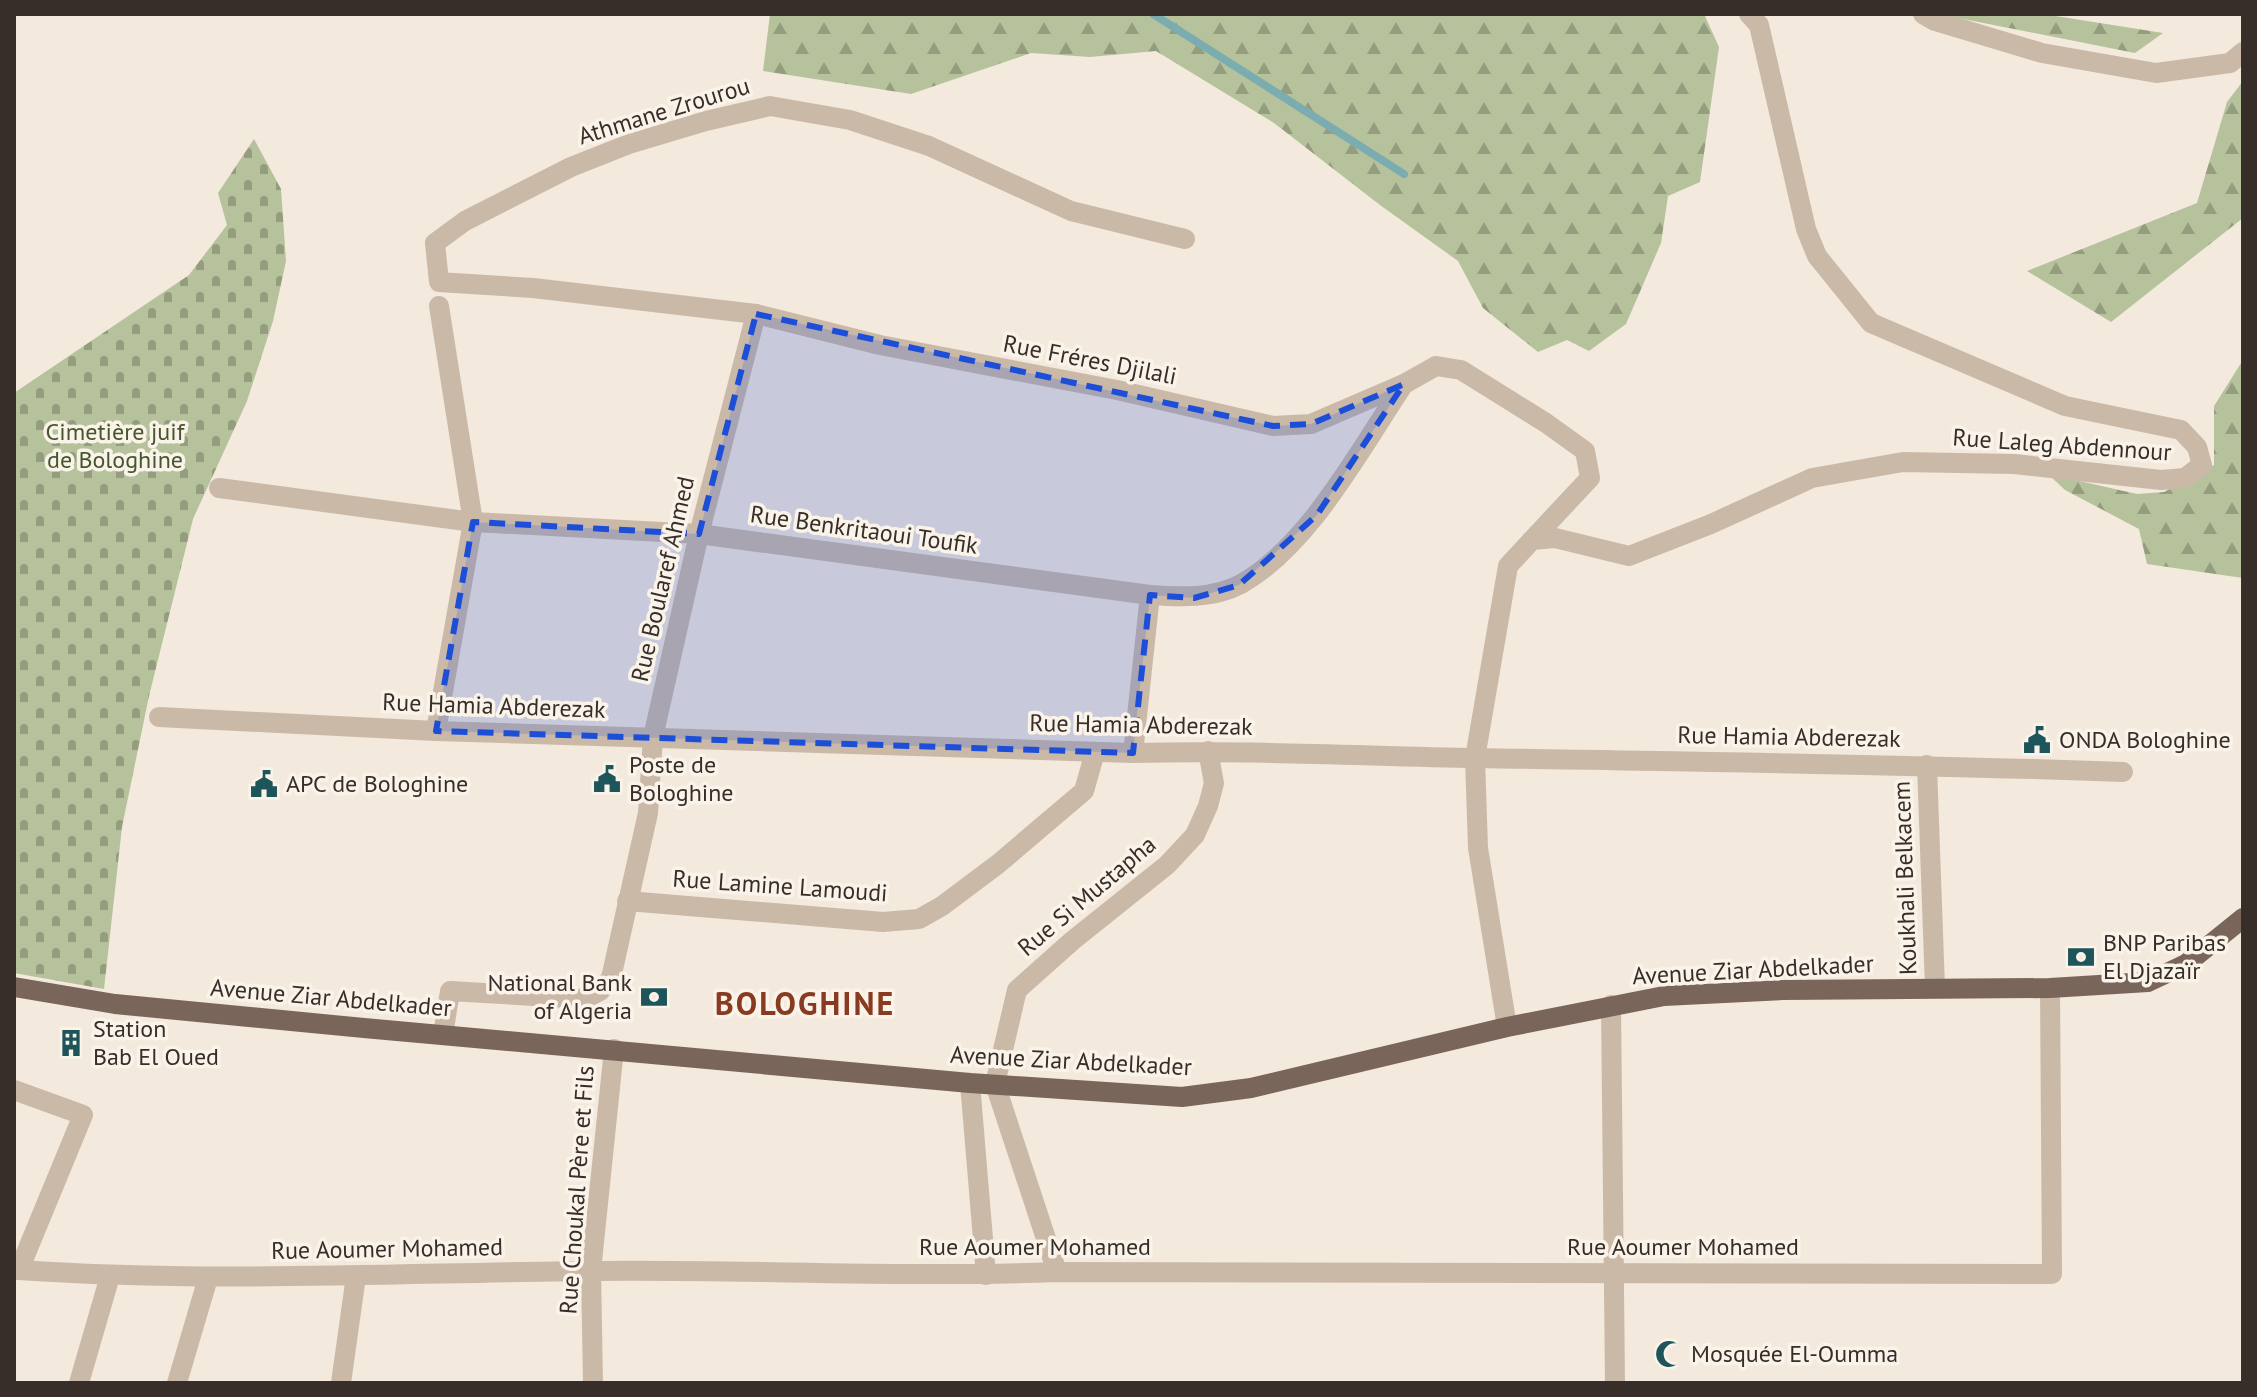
<svg xmlns="http://www.w3.org/2000/svg" width="2257" height="1397" font-family="'PT Sans',sans-serif">
  <style>
    .forest { fill: url(#forest-firs) }
    .cemetery { fill: url(#cemetery-stones) }
    .lines { fill: none; stroke-linecap: round; stroke-linejoin: round }
    .stream { stroke: #7badb0; stroke-width: 8 }
    .minor { stroke: #cbb9a8; stroke-width: 20 }
    .major { stroke: #7a655a; stroke-width: 20 }
    .marked { fill: #1d4ed8; fill-opacity: 0.2; stroke: #1d4ed8; stroke-width: 6; stroke-dasharray: 16 10; stroke-linejoin: round }
    .labels { text-anchor: middle; stroke-width: 7; stroke-linejoin: round; paint-order: stroke }
    .street-label { font-size: 24px; fill: #382e29; stroke: #faf3e9 }
    .park-label { font-size: 24px; fill: #46562c; stroke: #faf3e9 }
    .poi-label { font-size: 24px; fill: #382e29; stroke: #faf3e9; text-anchor: start }
    .district-label { font-size: 32px; font-weight: bold; letter-spacing: 2px; fill: #883b21; stroke: #faf3e9 }
  </style>
  <defs>
    <pattern id="forest-firs" width="22" height="20" patternUnits="userSpaceOnUse" patternTransform="scale(2)"><rect width="22" height="20" fill="#b5c29c"/><path d="M5 1l3.5 6h-7zM16 11l3.5 6h-7z" fill="#949e7f"/></pattern>
    <pattern id="cemetery-stones" width="16" height="16" patternUnits="userSpaceOnUse" patternTransform="scale(2)"><rect width="16" height="16" fill="#b5c29c"/><path d="M2 7V4a2 2 0 0 1 4 0v3zM10 15v-3a2 2 0 0 1 4 0v3z" fill="#949e7f"/></pattern>
  </defs>
  <rect width="100%" height="100%" fill="#f3e9dd"/>
  <!-- forest -->
  <g class="forest">
    <polygon points="770,14 1704,14 1719,47 1700,182 1668,196 1661,243 1626,324 1589,351 1567,340 1538,352 1483,308 1458,261 1380,205 1274,123 1156,51 1090,57 1031,53 911,94 763,71"/>
    <polygon points="1938,14 2043,14 2163,33 2135,53"/>
    <polygon points="2243,81 2243,218 2111,322 2027,271 2197,203 2227,102"/>
    <polygon points="2243,360 2243,578 2147,564 2139,529 2065,490 2048,474 2137,494 2164,492 2214,465 2214,406"/>
  </g>
  <!-- cemetery -->
  <polygon class="cemetery" points="254,139 281,189 286,261 273,321 247,401 193,519 149,696 122,827 104,989 14,973 14,393 189,275 227,225 218,193"/>
  <g class="lines">
    <!-- stream -->
    <polyline class="stream" points="1153,14 1404,174"/>
    <!-- minor -->
    <g class="minor">
      <polyline points="1923,14 1935,21 2042,53 2156,73 2230,63 2243,52"/>
      <polyline points="1185,239 1071,211 929,146 850,120 770,106 706,121 629,144 571,167 465,221 435,243 439,282 533,288 756,314 880,345 1117,390 1273,426 1311,424 1404,384 1436,366 1461,370 1546,423 1585,451 1590,478 1532,540"/>
      <path d="M219 488 473 522 699 534 1150 595C1180 597 1213 599 1241 584 1310 545 1360 449 1404 384"/>
      <path d="M159 717 436 731 1133 753C1248 750 1363 756 1477 758 1693 762 1908 764 2123 772"/>
      <polyline points="436,731 473,522 439,306"/>
      <polyline points="1133,753 1150,595"/>
      <polyline points="1927,765 1935,988"/>
      <polyline points="627,901 883,922 919,919 942,906 998,864 1084,791 1095,752"/>
      <polyline points="1611,1005 1615,1383"/>
      <polyline points="1507,1027 1478,848 1475,758 1508,566 1532,540 1555,538 1629,556 1711,524 1812,478 1903,462 2014,464 2161,480 2185,478 2202,465 2197,447 2181,430 2065,406 1871,323 1817,256 1806,229 1759,25 1749,14"/>
      <polyline points="443,1035 450,991 585,999 600,991 611,978 648,813 653,737 699,534 756,314"/>
      <polyline points="970,1083 986,1275"/>
      <polyline points="14,1090 83,1115 19,1270 14,1270"/>
      <path d="M19 1270C210 1283 399 1273 590 1271 745 1269 901 1278 1057 1272L2052 1274 2050 988"/>
      <polyline points="1057,1272 995,1084 1017,990 1072,941 1167,865 1195,835 1208,806 1214,783 1208,751"/>
      <polyline points="79,1383 110,1276"/>
      <polyline points="177,1383 208,1278"/>
      <polyline points="341,1383 356,1276"/>
      <polyline points="593,1383 591,1271 614,1049"/>
    </g>
    <!-- major -->
    <polyline class="major" points="14,987 115,1004 364,1028 970,1083 1182,1097 1251,1088 1507,1027 1664,996 1783,990 2050,988 2148,982 2186,964 2243,918"/>
  </g>
  <!-- marked area -->
  <path class="marked" d="M756 314 1273 426 1311 424 1404 384 1317 515 1239 585 1194 598 1150 595 1133 753 436 731 473 522 699 534Z"/>
  <!-- icons -->
  <defs>
    <g id="civic-bare" transform="scale(2.16)"><path d="M-.6-6.5H3V-4.5H.6V-3L4-1V1h2V6H-6V1h2V-1L-.6-3ZM-1.2 2.5V6h2.4V2.5Z" fill="#1d555a" stroke="#faf3e9" stroke-width="2.5" paint-order="stroke"/></g>
    <g id="bank-bare" transform="scale(2.16)"><path d="M-6-4H6V4H-6ZM0-2.3a2.3 2.3 0 1 0 0 4.6a2.3 2.3 0 1 0 0-4.6Z" fill="#1d555a" stroke="#faf3e9" stroke-width="2.5" paint-order="stroke"/></g>
    <g id="building-bare" transform="scale(2.16)"><path d="M-4-6H4V6H1V3H-1V6H-4ZM-2.5-4.3h1.7v1.8h-1.7ZM.8-4.3h1.7v1.8H.8ZM-2.5-1h1.7V.8h-1.7ZM.8-1h1.7V.8H.8Z" fill="#1d555a" stroke="#faf3e9" stroke-width="2.5" paint-order="stroke"/></g>
    <g id="mosque-bare" transform="scale(2.16)"><path d="M3.5-4.9A6 6 0 1 0 3.5 4.9A5 5 0 1 1 3.5-4.9Z" fill="#1d555a" stroke="#faf3e9" stroke-width="2.5" paint-order="stroke"/></g>
  </defs>
  <g fill-rule="evenodd">
    <use href="#civic-bare" x="2037" y="740"/>
    <use href="#civic-bare" x="607" y="779"/>
    <use href="#civic-bare" x="264" y="784"/>
    <use href="#bank-bare" x="2081" y="957"/>
    <use href="#bank-bare" x="654" y="997"/>
    <use href="#building-bare" x="71" y="1043"/>
    <use href="#mosque-bare" x="1669" y="1354"/>
  </g>
  <g class="labels">
    <!-- street labels -->
    <g class="street-label">
      <text transform="translate(664 111) rotate(-17)" y="8">Athmane Zrourou</text>
      <text transform="translate(1090 360) rotate(11)" y="8">Rue Fréres Djilali</text>
      <text transform="translate(2062 445) rotate(4)" y="8">Rue Laleg Abdennour</text>
      <text transform="translate(864 530) rotate(8)" y="8">Rue Benkritaoui Toufik</text>
      <text transform="translate(663 579) rotate(-77)" y="8">Rue Boularef Ahmed</text>
      <text transform="translate(494 706) rotate(2)" y="8">Rue Hamia Abderezak</text>
      <text transform="translate(1141 725) rotate(1)" y="8">Rue Hamia Abderezak</text>
      <text transform="translate(1789 737) rotate(1)" y="8">Rue Hamia Abderezak</text>
      <text transform="translate(1905 878) rotate(-92)" y="8">Koukhali Belkacem</text>
      <text transform="translate(780 886) rotate(4)" y="8">Rue Lamine Lamoudi</text>
      <text transform="translate(1087 896) rotate(-40)" y="8">Rue Si Mustapha</text>
      <text transform="translate(1753 970) rotate(-3)" y="8">Avenue Ziar Abdelkader</text>
      <text transform="translate(331 998) rotate(5)" y="8">Avenue Ziar Abdelkader</text>
      <text transform="translate(1071 1061) rotate(3)" y="8">Avenue Ziar Abdelkader</text>
      <text transform="translate(577 1190) rotate(-86)" y="8">Rue Choukal Père et Fils</text>
      <text x="1035" y="1255">Rue Aoumer Mohamed</text>
      <text x="1683" y="1255">Rue Aoumer Mohamed</text>
      <text transform="translate(387 1249) rotate(-1)" y="8">Rue Aoumer Mohamed</text>
    </g>
    <!-- park labels -->
    <g class="park-label">
      <text x="115" y="440">Cimetière juif<tspan x="115" dy="28">de Bologhine</tspan></text>
    </g>
    <!-- poi labels -->
    <g class="poi-label">
      <text x="2059" y="748">ONDA Bologhine</text>
      <text x="629" y="773">Poste de<tspan x="629" dy="28">Bologhine</tspan></text>
      <text x="286" y="792">APC de Bologhine</text>
      <text x="2103" y="951">BNP Paribas<tspan x="2103" dy="28">El Djazaïr</tspan></text>
      <text x="632" y="991" text-anchor="end">National Bank<tspan x="632" dy="28">of Algeria</tspan></text>
      <text x="93" y="1037">Station<tspan x="93" dy="28">Bab El Oued</tspan></text>
      <text x="1691" y="1362">Mosquée El-Oumma</text>
    </g>
    <!-- district labels -->
    <g class="district-label">
      <text x="805" y="1015">BOLOGHINE</text>
    </g>
  </g>
  <!-- border -->
  <rect width="2257" height="1397" fill="none" stroke="#382e29" stroke-width="32"/>
</svg>
